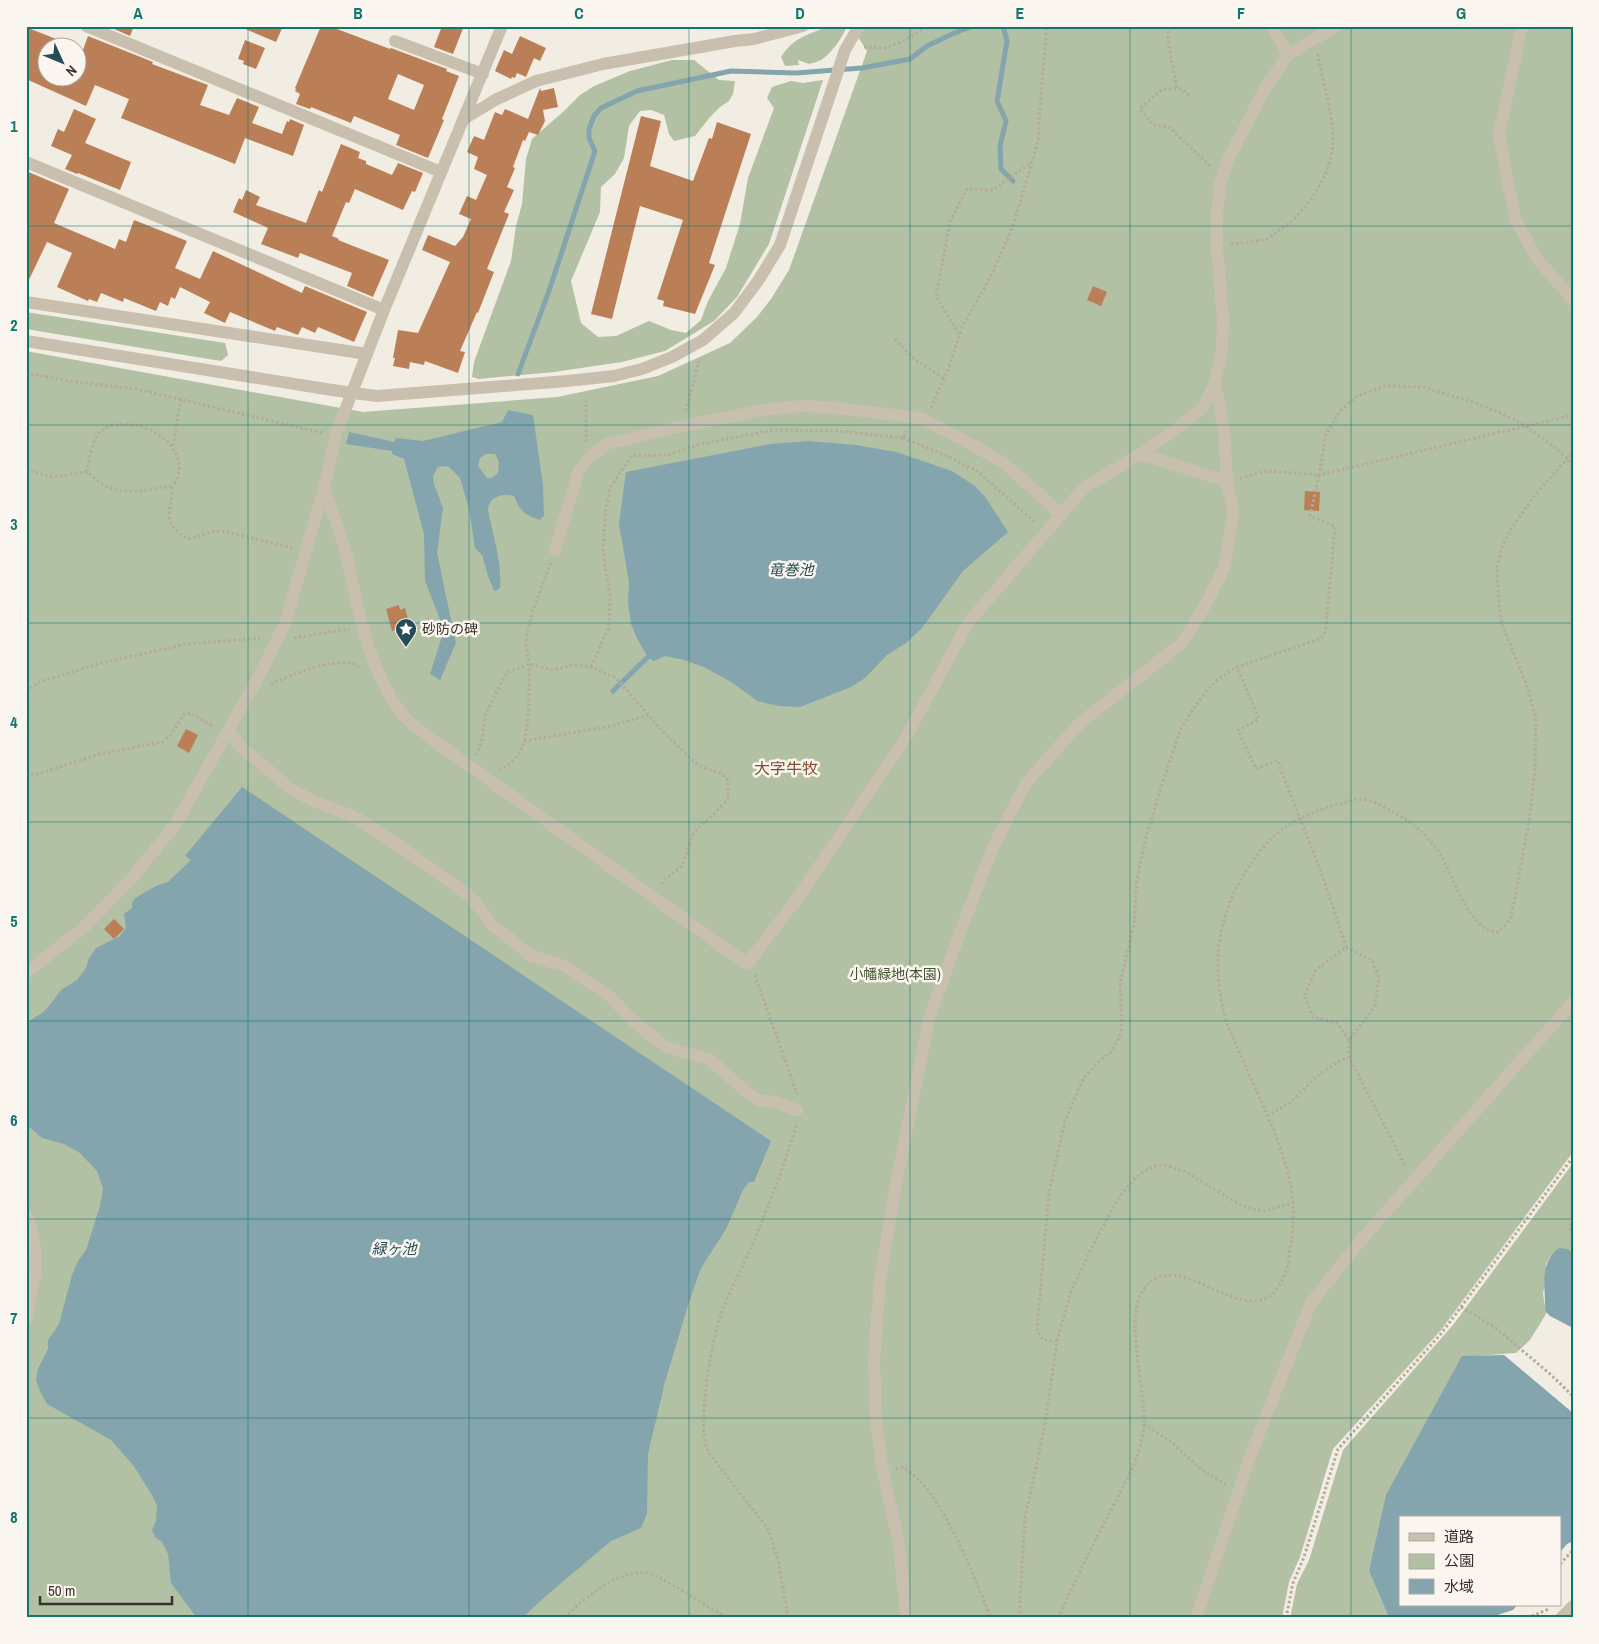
<svg xmlns="http://www.w3.org/2000/svg" width="1599" height="1644" font-family="'Archivo Narrow','Noto Sans JP',sans-serif">
  <style>
    .green { fill: #b2c0a3 }
    .water { fill: #84a5ad; fill-rule: evenodd }
    .lines { fill: none; stroke-linecap: round; stroke-linejoin: round }
    .stream { stroke: #84a5ad; stroke-width: 5 }
    .building { fill: #bb7f57; fill-rule: evenodd }
    .path { stroke: #b5aa99; stroke-width: 3; stroke-dasharray: 2.5 2.5; stroke-linecap: butt }
    .minor { stroke: #c9bfaf; stroke-width: 12 }
    .minor-bridge { stroke: #c9bfaf; stroke-width: 12 }
    .grid { fill: none; stroke: #0f766e; stroke-width: 1; stroke-opacity: 0.55 }
    .labels { text-anchor: middle; stroke-width: 5; stroke-linejoin: round; paint-order: stroke }
    .poi-label { font-size: 14px; fill: #39322c; stroke: #faf6ef; text-anchor: start }
    .park-label { font-size: 14px; fill: #435532; stroke: #faf6ef }
    .water-label { font-size: 15px; font-style: italic; fill: #254c57; stroke: #faf6ef }
    .quarter-label { font-size: 16px; fill: #814e2d; stroke: #faf6ef }
    .neatline { fill: none; stroke: #0f766e; stroke-width: 2 }
    .grid-label { font-size: 16px; text-anchor: middle; font-weight: bold; fill: #0f766e }
  </style>
  <rect width="100%" height="100%" fill="#f2ede3"/>
  <!-- green -->
  <g class="green">
    <path d="M830 26H847C843 37 831 54 821 60 817 62 813 63 809 64L798 60 799 65 785 66 781 57C794 37 809 34 830 26Z"/>
    <polygon points="851,26 1573,26 1573,1152 1441,1330 1333,1449 1300,1557 1289,1582 1282,1618 26,1618 26,351 363,412 557,397 658,376 730,343 757,317 771,299 789,270 867,51"/>
    <polygon points="672,60 694,60 719,80 735,81 733,94 729,101 720,107 710,117 695,136 674,141 669,134 664,115 651,110 640,111 629,126 624,158 615,174 601,187 600,212 571,281 581,323 598,337 616,336 649,321 671,330 686,333 701,320 708,301 726,268 740,224 748,178 774,108 767,98 772,87 791,81 803,83 823,80 769,244 737,297 714,321 665,351 622,362 554,372 479,379 472,377 474,362 511,261 516,226 522,204 526,159 532,139 564,111 580,95 594,86 630,71"/>
    <polygon points="26,312 225,343 228,355 221,361 26,329"/>
    <polygon points="1573,1163 1573,1252 1568,1249 1550,1257 1546,1264 1546,1281 1543,1293 1546,1314 1530,1340 1516,1353 1462,1357 1369,1571 1389,1618 1290,1618 1297,1584 1309,1560 1343,1450 1453,1325"/>
  </g>
  <!-- water -->
  <g class="water">
    <path d="M508 410 533 415 543 485 544 516 540 520C523 514 521 512 514 496 503 492 488 497 488 510 493 536 502 562 500 588L496 591 494 590 489 579 482 555 475 548 469 509 460 478 449 467 443 466 438 467 433 476 434 484 443 508 437 553 456 643 440 680 430 674 444 630 425 581 424 534 404 459 392 454V451L346 444 349 432 394 442 396 438 423 441 502 422ZM486 454H495L499 462 498 473 492 478H487L478 466 480 458Z"/>
    <polygon points="808,441 856,445 896,452 952,471 975,486 986,498 1008,532 963,571 922,628 906,643 887,655 865,678 851,687 800,707 779,706 757,701 733,683 704,667 684,660 665,656 654,661 648,658 637,638 631,624 628,603 629,582 619,524 626,472 770,444"/>
    <polygon points="242,787 771,1141 754,1182 749,1182 743,1190 726,1229 701,1268 689,1302 665,1382 648,1454 647,1513 641,1528 611,1541 547,1595 522,1618 197,1618 171,1583 168,1554 162,1542 155,1537 152,1530 156,1521 157,1506 152,1495 133,1465 111,1440 47,1404 40,1391 36,1380 38,1369 48,1349 48,1340 59,1324 72,1275 78,1261 86,1250 100,1206 103,1188 97,1171 80,1153 64,1144 42,1138 26,1124 26,1023 42,1013 50,1005 61,990 77,980 86,968 89,958 96,948 120,936 126,928 124,914 132,908 132,903 135,898 156,886 168,882 191,860 185,856"/>
    <path d="M1559 1248 1568 1249 1573 1252V1328L1550 1316 1545 1311C1546 1288 1538 1264 1559 1248Z"/>
    <polygon points="1504,1355 1573,1413 1573,1541 1567,1544 1560,1552 1560,1518 1400,1518 1400,1605 1517,1605 1513,1610 1488,1618 1389,1618 1369,1571 1386,1495 1462,1356"/>
  </g>
  <g class="lines">
    <!-- stream -->
    <g class="stream">
      <polyline points="1003,26 1007,41 997,101 1006,121 1000,146 1001,169 1013,181"/>
      <polyline points="518,374 549,291 595,151 589,138 589,129 594,116 601,108 637,91 731,71 796,73 862,68 910,59 927,46 952,34 973,26"/>
      <polyline points="613,691 652,653"/>
    </g>
  </g>
  <!-- building -->
  <g class="building">
    <polygon points="113,26 134,26 130,36 112,28"/>
    <polygon points="238,26 283,26 276,42"/>
    <path d="M321 26H329L390 49 391 48 447 69 446 71 459 76 442 119 444 120 428 158 396 145 400 135 354 116 351 123 311 107 310 109 296 104 300 94 295 91 296 89 295 88ZM398 74 424 85 414 110 388 99Z"/>
    <polygon points="442,26 464,26 453,54 434,47"/>
    <polygon points="26,27 76,47 48,48 48,78 78,78 78,48 83,50 88,36 153,62 152,64 208,85 200,105 229,115 237,98 259,107 252,123 282,134 287,121 289,122 290,119 304,125 293,156 245,138 235,164 121,118 129,99 95,85 86,106 26,79"/>
    <polygon points="520,36 546,48 540,61 534,58 526,77 517,73 515,78 512,77 511,79 495,71 504,50 512,54"/>
    <polygon points="245,40 265,48 256,69 243,64 244,61 238,59"/>
    <polygon points="540,88 541,91 554,88 558,107 543,110 545,121 538,135 529,132 525,141 523,140 513,167 515,168 507,187 514,190 504,212 509,214 487,269 494,272 478,313 477,312 460,351 465,352 458,373 425,361 424,365 410,362 409,369 393,366 395,358 393,358 398,330 418,333 450,262 422,250 428,235 455,246 463,237 471,219 459,214 467,196 476,200 487,175 474,169 478,157 467,152 474,136 484,140 495,112 502,115 505,109 528,119"/>
    <polygon points="74,109 96,119 85,143 131,162 120,190 78,173 77,174 65,169 72,155 51,146 58,129 64,132"/>
    <polygon points="641,116 661,121 650,166 693,181 709,138 712,139 717,122 751,134 709,263 715,265 695,314 663,306 664,301 657,299 683,220 640,206 612,319 591,314"/>
    <polygon points="341,144 360,152 358,158 366,161 366,164 392,175 398,163 423,173 415,192 412,191 403,210 355,189 349,203 346,202 332,236 339,239 338,240 389,260 373,297 347,286 352,273 300,253 298,258 261,244 268,228 233,212 239,198 242,200 246,190 260,197 256,205 306,223 319,190 322,192"/>
    <polygon points="26,171 69,189 54,223 115,249 119,239 126,242 134,220 187,241 175,268 200,279 213,251 302,293 305,286 367,312 354,342 318,327 315,333 302,327 298,335 277,327 275,331 230,312 225,323 204,313 210,302 180,287 175,299 171,297 168,306 160,302 156,311 124,298 123,302 101,293 97,302 89,299 88,301 57,287 72,253 47,242 26,286"/>
    <polygon points="1093,286 1107,292 1101,306 1087,300"/>
    <polygon points="1305,491 1320,492 1319,511 1304,510"/>
    <polygon points="399,605 400,610 405,608 409,623 405,624 406,627 392,631 386,609"/>
    <polygon points="186,729 198,735 189,753 177,746"/>
    <polygon points="114,919 124,929 114,939 104,929"/>
  </g>
  <g class="lines">
    <!-- path -->
    <g class="path">
      <polyline points="1169,26 1168,40 1177,89"/>
      <polyline points="864,47 886,48 903,41 928,26"/>
      <polyline points="1189,95 1182,89 1162,89 1140,109 1153,125 1169,127 1211,167"/>
      <path d="M1231 244C1242 243 1255 242 1265 239 1270 238 1274 234 1278 231 1307 213 1335 171 1333 135 1331 108 1323 80 1317 53"/>
      <polyline points="959,334 936,296 950,221 967,189 993,190 1032,162"/>
      <polyline points="895,339 913,358 943,378"/>
      <polyline points="26,373 76,382 136,389 323,433"/>
      <polyline points="931,408 949,367 963,325 989,280 1012,229 1032,162 1039,137 1039,119 1047,26"/>
      <polyline points="686,411 699,361"/>
      <polyline points="1573,415 1319,475 1326,434 1339,412 1357,396 1385,386 1422,387 1470,401 1505,415 1524,425 1558,450 1567,458 1573,468"/>
      <polyline points="903,438 945,455 977,471 1036,523"/>
      <polyline points="586,442 586,401"/>
      <polyline points="173,446 181,399"/>
      <path d="M26 470 53 477 86 472C92 476 99 482 106 486 128 497 151 488 173 486 171 511 160 522 188 539L216 531 227 532 293 548"/>
      <path d="M86 472C89 461 91 448 96 438 114 403 203 439 173 486"/>
      <polyline points="1240,478 1266,471 1319,475 1310,516 1335,526 1326,627 1324,635 1319,639 1237,667 1259,719 1238,730 1256,769 1277,760 1323,877 1346,947"/>
      <polyline points="294,638 349,629"/>
      <polyline points="591,667 609,627 610,596 603,552 606,508 611,486 632,455 641,456 668,455 697,445 773,430 838,431 903,438 907,431"/>
      <path d="M271 684C294 674 324 661 349 663 353 663 357 666 360 668"/>
      <polyline points="26,691 39,682 102,663 186,644 263,638"/>
      <polyline points="524,741 607,727 648,715"/>
      <polyline points="476,755 482,739 486,713 506,673 529,664 553,670 572,665 591,667 616,678 664,733 695,762 704,768 721,773 728,781 728,800 693,834 682,866 665,879 660,886"/>
      <path d="M499 770C507 767 517 758 521 750 530 730 529 688 529 666 529 658 526 651 526 643 527 621 543 584 551 562"/>
      <polyline points="26,774 38,774 100,754 162,742 171,734 185,713 192,714 214,727"/>
      <polyline points="755,975 797,1094"/>
      <polyline points="1349,1040 1337,1023 1313,1017 1304,996 1316,970 1346,947 1372,960 1379,978 1375,1006 1349,1040 1349,1057 1406,1167"/>
      <polyline points="1267,1116 1290,1103 1317,1076 1338,1062 1349,1057"/>
      <polyline points="1573,1219 1569,1228 1573,1230"/>
      <polyline points="1461,1307 1496,1328 1550,1374 1573,1396"/>
      <polyline points="1057,1341 1043,1340 1037,1330 1049,1191 1065,1121 1083,1079 1100,1060 1110,1053 1119,1038 1122,1027 1120,983 1134,925 1137,879 1146,837 1163,781 1180,731 1192,711 1207,690 1218,679 1237,667"/>
      <polyline points="1144,1424 1171,1442 1202,1470 1227,1485"/>
      <path d="M896 1469 904 1467C915 1476 925 1485 933 1497 958 1534 974 1577 991 1618"/>
      <polyline points="1560,1564 1573,1550"/>
      <path d="M565 1618C582 1599 619 1569 647 1573 658 1575 668 1583 678 1588 694 1598 711 1608 728 1618"/>
      <path d="M788 1618 779 1564 768 1529 708 1452C707 1447 705 1442 704 1437 701 1407 711 1342 721 1314 730 1289 744 1265 754 1241 770 1202 785 1163 797 1123"/>
      <polyline points="1019,1618 1025,1518 1045,1425 1057,1341 1071,1291 1094,1243 1118,1199 1132,1181 1144,1171 1156,1166 1164,1165 1186,1172 1239,1204 1252,1209 1265,1211 1293,1203"/>
      <path d="M1058 1618C1073 1587 1087 1556 1103 1525 1119 1494 1141 1460 1144 1425 1146 1389 1122 1312 1146 1286 1184 1242 1261 1353 1287 1268 1289 1262 1289 1255 1290 1249 1293 1234 1294 1219 1293 1204 1290 1159 1263 1106 1245 1065 1239 1051 1232 1037 1227 1023 1207 959 1220 900 1262 849 1281 825 1309 812 1338 804 1344 803 1351 800 1357 799 1369 799 1383 806 1393 812 1412 822 1428 835 1440 854 1453 874 1470 935 1499 932L1511 918 1529 822 1535 771 1536 718 1526 683 1503 627 1499 604 1497 567 1501 549 1511 529 1532 499 1573 452"/>
      <polyline points="1286,1618 1293,1583 1304,1557 1338,1449 1440,1335 1573,1157"/>
      <polyline points="1527,1618 1549,1609"/>
    </g>
    <!-- minor -->
    <g class="minor">
      <polyline points="86,26 441,172"/>
      <polyline points="1272,26 1288,55"/>
      <polyline points="1522,26 1499,135 1515,219 1538,260 1573,300"/>
      <polyline points="395,41 483,74"/>
      <polyline points="464,119 495,100 536,81 603,64 735,41 754,39 803,26"/>
      <polyline points="26,162 384,310"/>
      <polyline points="26,302 367,354"/>
      <polyline points="26,341 332,390"/>
      <polyline points="361,394 377,396 567,381 614,376 642,369 672,357 703,340 734,313 758,281 780,245 845,50 859,26"/>
      <polyline points="1140,454 1227,481"/>
      <path d="M324 488C331 509 339 529 345 550 358 604 366 665 400 711 405 718 412 724 419 730L747 964 797 899 905 739 968 623 1084 488 1140 454 1182 425 1204 406 1215 382 1222 349 1223 319 1217 247V214L1220 184 1229 158 1264 90 1288 55 1336 26"/>
      <polyline points="555,550 579,470 589,458 606,444 687,425 770,409 803,406 837,408 920,418 962,439 1004,463 1061,514"/>
      <polyline points="229,731 241,747 291,789 311,800 359,819 438,873 471,897 492,925 532,956 564,966 611,997 631,1019 664,1046 710,1060 742,1088 758,1100 775,1102 797,1110"/>
      <polyline points="26,973 84,927 131,879 175,825 259,676 285,623 324,488 337,431 384,310 502,26"/>
      <path d="M26 1215C42 1250 35 1283 26 1319"/>
      <polyline points="906,1618 899,1544 883,1472 876,1419 874,1361 880,1281 895,1189 929,1019 963,924 994,845 1026,783 1080,723 1182,643 1206,604 1225,566 1233,512 1227,481 1224,431 1215,382"/>
      <polyline points="1196,1618 1252,1451 1311,1303 1361,1240 1573,1002"/>
      <polyline points="1561,1618 1573,1606"/>
    </g>
    <!-- minor-bridge -->
    <polyline class="minor-bridge" points="332,390 361,394"/>
  </g>
  <!-- grid -->
  <path class="grid" d="M248 26V1618M469 26V1618M689 26V1618M910 26V1618M1130 26V1618M1351 26V1618M26 226H1573M26 425H1573M26 623H1573M26 822H1573M26 1021H1573M26 1219H1573M26 1418H1573"/>
  <!-- icons -->
  <defs>
    <g id="sight-pin" transform="scale(1.125)"><path d="M0 17L-7.5 6A9.5 9.5 0 1 1 7.5 6Z" fill="#254c57" stroke="#faf6ef"/><path d="M0-6L1.8-2.2L6-1.7L2.9 1.2L3.7 5.4L0 3.3L-3.7 5.4L-2.9 1.2L-6-1.7L-1.8-2.2Z" fill="#fff"/></g>
  </defs>
  <g fill-rule="evenodd">
    <use href="#sight-pin" x="406" y="629"/>
  </g>
  <g class="labels">
    <!-- poi labels -->
    <g class="poi-label">
      <text x="422" y="634">砂防の碑</text>
    </g>
    <!-- park labels -->
    <g class="park-label">
      <text x="895" y="979">小幡緑地(本園)</text>
    </g>
    <!-- water labels -->
    <g class="water-label">
      <text x="791" y="575">竜巻池</text>
      <text x="394" y="1254">緑ヶ池</text>
    </g>
    <!-- quarter labels -->
    <g class="quarter-label">
      <text x="786" y="774">大字牛牧</text>
    </g>
  </g>
  <!-- border -->
  <rect width="1599" height="1644" fill="none" stroke="#faf6ef" stroke-width="55"/>
  <!-- legend -->
  <rect x="1399" y="1516" width="162" height="90" fill="#faf6ef" stroke="#ada8a1"/>
  <rect x="1409" y="1533" width="25" height="8" fill="#c9bfaf" stroke="#ada8a1"/>
  <text x="1444" y="1542" font-size="15" fill="#39322c">道路</text>
  <rect x="1409" y="1554" width="25" height="15" fill="#b2c0a3" stroke="#ada8a1"/>
  <text x="1444" y="1566" font-size="15" fill="#39322c">公園</text>
  <rect x="1409" y="1579" width="25" height="15" fill="#84a5ad" stroke="#ada8a1"/>
  <text x="1444" y="1592" font-size="15" fill="#39322c">水域</text>
  <!-- north arrow -->
  <g transform="translate(62 62) rotate(134)"><circle r="24" fill="#faf6ef" stroke="#ada8a1"/>
  <path d="M0-4L9 19L0 12L-9 19Z" fill="#254c57"/>
  <text y="-8" font-size="14" font-weight="bold" text-anchor="middle" fill="#39322c">N</text>
  </g>
  <!-- scale -->
  <path d="M40 1596v8h132v-8" fill="none" stroke="#39322c" stroke-width="2.5"/>
  <text x="48" y="1596" font-size="15" fill="#39322c" stroke="#faf6ef" stroke-width="4" paint-order="stroke">50 m</text>
  <rect x="28" y="28" width="1544" height="1588" class="neatline"/>
  <g class="grid-label">
    <text x="138" y="19">A</text>
    <text x="358" y="19">B</text>
    <text x="579" y="19">C</text>
    <text x="800" y="19">D</text>
    <text x="1020" y="19">E</text>
    <text x="1241" y="19">F</text>
    <text x="1461" y="19">G</text>
    <text x="14" y="132">1</text>
    <text x="14" y="331">2</text>
    <text x="14" y="530">3</text>
    <text x="14" y="728">4</text>
    <text x="14" y="927">5</text>
    <text x="14" y="1126">6</text>
    <text x="14" y="1324">7</text>
    <text x="14" y="1523">8</text>
  </g>
</svg>
